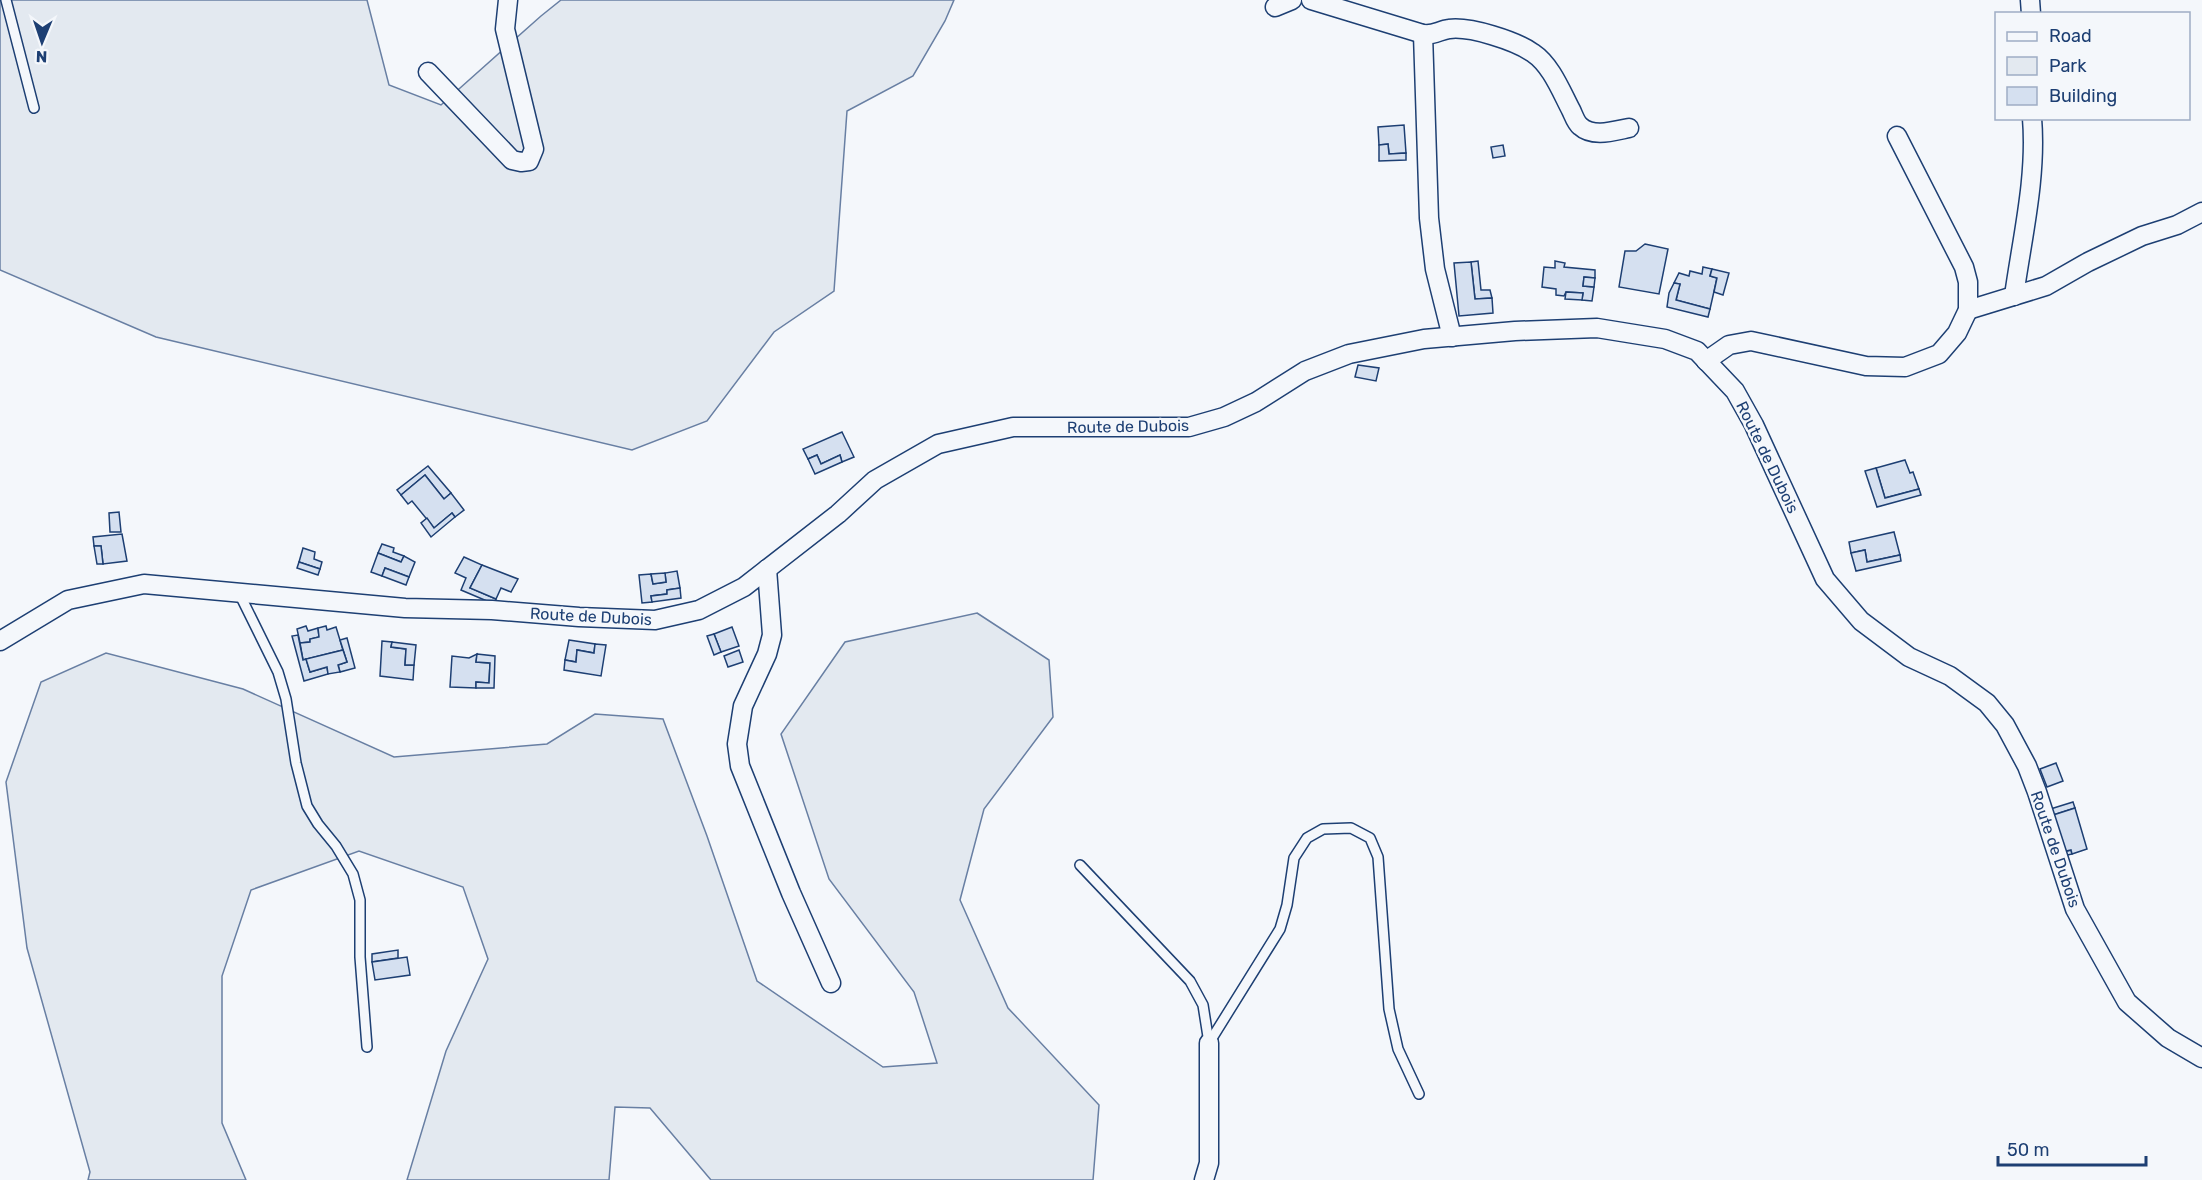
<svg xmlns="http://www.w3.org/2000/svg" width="2202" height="1180" font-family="Rubik,sans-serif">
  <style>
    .green { fill: #e3e9f0; stroke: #687fa3; stroke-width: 1.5 }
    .building { fill: #d5e0f0; stroke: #1d3f73; stroke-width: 1.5 }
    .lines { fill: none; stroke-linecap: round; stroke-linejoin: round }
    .service-casing { stroke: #1d3f73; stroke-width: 12 }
    .minor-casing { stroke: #1d3f73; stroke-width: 21 }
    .service { stroke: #f4f7fb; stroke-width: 9 }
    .minor { stroke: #f4f7fb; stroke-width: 18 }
    .labels { text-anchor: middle; stroke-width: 4.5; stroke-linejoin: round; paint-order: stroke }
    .street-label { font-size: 16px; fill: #1d3f73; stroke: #f4f7fb }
  </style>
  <rect width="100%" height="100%" fill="#f4f7fb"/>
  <!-- green -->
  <g class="green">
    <polygon points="0,0 367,0 389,85 441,105 541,16 561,0 954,0 945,21 913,76 847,111 834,291 774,332 707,421 632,450 156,337 0,270"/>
    <polygon points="977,613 1049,660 1053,717 984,809 960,900 1008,1008 1099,1105 1093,1180 711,1180 650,1108 615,1107 609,1180 407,1180 446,1051 488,959 463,887 359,851 251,890 222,976 222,1123 246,1180 88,1180 90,1172 27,948 6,782 41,682 106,653 243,689 394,757 547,744 595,714 663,719 707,836 757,981 883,1067 937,1063 914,992 829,879 781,734 845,642"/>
  </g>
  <!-- building -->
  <g class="building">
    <polygon points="1404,125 1406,153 1389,154 1388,144 1379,145 1378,127"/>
    <polygon points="1388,144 1389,154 1406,153 1406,160 1379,161 1379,145"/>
    <polygon points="1503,145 1505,156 1493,158 1491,147"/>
    <polygon points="1645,244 1668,249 1659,294 1619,287 1625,251 1636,251"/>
    <polygon points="1478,261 1481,290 1490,290 1492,298 1475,299 1471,262"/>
    <polygon points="1555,261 1565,263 1564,267 1595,270 1595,278 1584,277 1583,286 1594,287 1592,301 1582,300 1583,293 1566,292 1564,296 1556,295 1556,289 1542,287 1544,267 1555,268"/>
    <polygon points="1471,262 1475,299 1492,298 1493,313 1459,316 1454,263"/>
    <polygon points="1703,267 1712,269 1710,276 1717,278 1710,309 1676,300 1680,284 1674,283 1679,273 1689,276 1690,271 1702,274"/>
    <polygon points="1712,269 1729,273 1723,295 1714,292 1717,278 1710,276"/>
    <polygon points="1584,277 1595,278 1594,287 1583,286"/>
    <polygon points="1674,283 1680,284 1676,300 1710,309 1708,317 1667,307 1669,293"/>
    <polygon points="1566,292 1583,293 1582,300 1565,299"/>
    <polygon points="1358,365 1379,368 1376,381 1355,377"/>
    <polygon points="842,432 854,457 842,462 840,455 821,464 817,455 808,459 803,449"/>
    <polygon points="817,455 821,464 840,455 842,462 815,474 808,459"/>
    <polygon points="1905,460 1910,473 1913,472 1919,489 1885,498 1876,468"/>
    <polygon points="428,466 451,493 444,499 425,475 401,495 397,490"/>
    <polygon points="1876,468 1885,498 1919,489 1921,495 1877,507 1865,471"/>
    <polygon points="425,475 444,499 451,493 464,510 455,517 452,513 434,528 412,501 408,504 401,495"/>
    <polygon points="119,512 121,532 110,532 109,513"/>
    <polygon points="452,513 455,517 431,537 421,523 427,518 434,528"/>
    <polygon points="1894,532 1900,555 1867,562 1865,550 1851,553 1849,542"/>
    <polygon points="122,534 127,561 103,564 101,546 94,546 93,537"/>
    <polygon points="382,544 394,548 393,552 404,556 401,562 378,553"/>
    <polygon points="94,546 101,546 103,564 97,564"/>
    <polygon points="303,548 315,552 314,559 322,562 320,569 299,562"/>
    <polygon points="1865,550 1867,562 1900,555 1901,561 1856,571 1851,553"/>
    <polygon points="378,553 401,562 404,556 415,562 409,577 385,568 382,576 371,572"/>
    <polygon points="464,557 482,565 470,588 496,599 494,604 461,590 466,578 455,573"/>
    <polygon points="299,562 320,569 318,575 297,568"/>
    <polygon points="482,565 518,579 511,592 501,588 496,599 470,588"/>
    <polygon points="385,568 409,577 406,585 382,576"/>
    <polygon points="677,571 680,588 667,590 667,594 651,596 652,602 642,603 639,575 651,574 653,584 666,582 665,573"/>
    <polygon points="665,573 666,582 653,584 651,574"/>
    <polygon points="680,588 681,598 652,602 651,596 667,594 667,590"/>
    <polygon points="306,626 308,631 318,628 319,637 310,639 310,642 300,643 297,629"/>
    <polygon points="326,626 327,630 336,627 343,650 303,660 300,643 310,642 310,639 319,637 318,628"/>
    <polygon points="732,627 739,646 721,652 714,634"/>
    <polygon points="714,634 721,652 714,655 707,636"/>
    <polygon points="298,635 303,660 306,659 310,672 327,667 328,674 304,681 292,636"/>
    <polygon points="347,638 355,668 340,672 338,665 347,662 340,640"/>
    <polygon points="569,640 595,644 594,653 577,650 576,662 565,660"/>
    <polygon points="382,641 392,642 391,647 406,649 405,665 414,665 413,680 380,676"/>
    <polygon points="392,642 416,645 414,665 405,665 406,649 391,647"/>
    <polygon points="595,644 606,645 601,676 564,670 565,660 576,662 577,650 594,653"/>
    <polygon points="343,650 347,662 338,665 340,672 328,674 327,667 310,672 306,659"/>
    <polygon points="739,650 743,662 728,667 724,656"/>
    <polygon points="477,654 476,662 490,663 489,683 476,682 476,688 450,687 452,656 469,658"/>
    <polygon points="477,654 495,656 494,688 476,688 476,682 489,683 490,663 476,662"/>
    <polygon points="2056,763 2063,781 2047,787 2040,769"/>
    <polygon points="2073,802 2075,808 2050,816 2062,852 2071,850 2072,854 2059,857 2044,811"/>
    <polygon points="2075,808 2087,849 2072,854 2071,850 2062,852 2050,816"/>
    <polygon points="398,950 398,958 372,962 372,954"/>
    <polygon points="407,957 410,975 375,980 372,962"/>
  </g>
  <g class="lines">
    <!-- service casing -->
    <g class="service-casing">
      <g id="service">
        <polyline points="6,0 34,108"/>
        <polyline points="239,593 278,672 286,699 296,763 307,806 318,824 336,846 353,874 360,900 360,957 367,1047"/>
        <polyline points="1080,865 1190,981 1203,1005 1209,1043"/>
        <polyline points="1209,1043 1280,929 1287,905 1294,858 1307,838 1323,829 1351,828 1370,838 1378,857 1389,1009 1398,1049 1419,1094"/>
      </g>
    </g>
    <!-- minor casing -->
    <g class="minor-casing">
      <g id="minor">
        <path d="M1311 0 1423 34C1433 36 1440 30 1449 29 1470 26 1516 41 1533 53 1551 65 1561 91 1571 110 1573 114 1576 123 1580 126 1593 138 1614 131 1629 128"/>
        <polyline points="2030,0 2031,14"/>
        <polyline points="1275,7 1292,0"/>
        <polyline points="1423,34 1429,218 1435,269 1452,337"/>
        <polyline points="428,72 512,160 521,162 529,161 534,149 505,29 508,0"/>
        <path d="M2014 296C2022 238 2037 177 2032 118"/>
        <polyline points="1968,310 2046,286 2088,262 2142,236 2177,225 2202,212"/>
        <polyline points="1706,361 1729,345 1751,341 1866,366 1905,367 1939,354 1957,333 1968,310 1968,282 1964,267 1897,136"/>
        <polyline points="767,569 772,635 767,654 743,706 737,744 740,766 791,893 831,983"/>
        <polyline points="0,641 68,600 144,584 405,608 492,610 579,617 655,620 699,610 744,587 838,514 875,480 938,444 1013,427 1189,427 1224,417 1256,402 1305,371 1349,354 1424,339 1515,331 1597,328 1665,339 1697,351 1735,391 1754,425 1825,579 1861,621 1909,657 1950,676 1987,703 2005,725 2027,766 2037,792 2075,909 2127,1002 2168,1038 2202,1058"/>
        <polyline points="1204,1180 1209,1163 1209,1043"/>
      </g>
    </g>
    <!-- service -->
    <use href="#service" class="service"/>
    <!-- minor -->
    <use href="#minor" class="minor"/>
  </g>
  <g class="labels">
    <!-- street labels -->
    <g class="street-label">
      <text transform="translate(1128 426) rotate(-1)" y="6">Route de Dubois</text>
      <text transform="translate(1768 457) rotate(64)" y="6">Route de Dubois</text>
      <text transform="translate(591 616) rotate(3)" y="6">Route de Dubois</text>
      <text transform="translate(2056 849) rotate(71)" y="6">Route de Dubois</text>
    </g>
  </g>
  <!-- legend -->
  <rect x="1995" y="12" width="195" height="108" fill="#f4f7fb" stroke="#9eadc5" stroke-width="1.5"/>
  <rect x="2007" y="32" width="30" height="9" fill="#f4f7fb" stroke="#9eadc5" stroke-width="1.5"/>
  <text x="2049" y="42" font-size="18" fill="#1d3f73">Road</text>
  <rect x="2007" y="57" width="30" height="18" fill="#e3e9f0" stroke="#9eadc5" stroke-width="1.5"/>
  <text x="2049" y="72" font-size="18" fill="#1d3f73">Park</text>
  <rect x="2007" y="87" width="30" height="18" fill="#d5e0f0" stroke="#9eadc5" stroke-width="1.5"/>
  <text x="2049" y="102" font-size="18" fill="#1d3f73">Building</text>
  <!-- north arrow -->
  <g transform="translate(42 42) rotate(182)" stroke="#f4f7fb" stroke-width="4.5" paint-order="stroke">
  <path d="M0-4.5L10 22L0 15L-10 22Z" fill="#1d3f73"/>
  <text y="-9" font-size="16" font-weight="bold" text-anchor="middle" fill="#1d3f73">N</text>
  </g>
  <!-- scale -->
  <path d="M1998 1156v9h148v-9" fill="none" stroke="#1d3f73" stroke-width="3"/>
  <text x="2007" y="1156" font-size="18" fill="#1d3f73" stroke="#f4f7fb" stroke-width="4.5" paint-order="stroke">50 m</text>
</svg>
